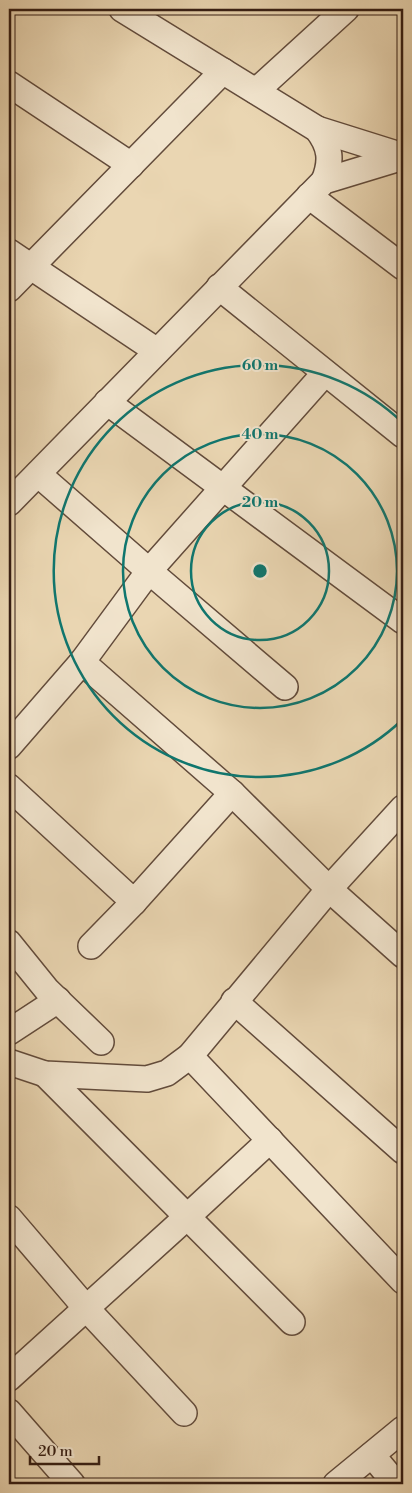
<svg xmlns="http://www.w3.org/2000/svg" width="412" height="1493" font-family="'Libre Bodoni',serif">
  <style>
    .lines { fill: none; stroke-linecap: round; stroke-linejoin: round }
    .street-casing { stroke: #624b3b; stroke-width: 28 }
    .street { stroke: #f1e4cd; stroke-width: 25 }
    .ring { fill: none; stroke: #0f766e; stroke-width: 2.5 }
    .centre { fill: #0f766e; stroke: #f1e4cd; stroke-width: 2.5 }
    .ring-label { font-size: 15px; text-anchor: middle; font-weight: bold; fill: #0f766e; stroke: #f1e4cd; stroke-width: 4; stroke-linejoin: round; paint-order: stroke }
  </style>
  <rect width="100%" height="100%" fill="#ead6b2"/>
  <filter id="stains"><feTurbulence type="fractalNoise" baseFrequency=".004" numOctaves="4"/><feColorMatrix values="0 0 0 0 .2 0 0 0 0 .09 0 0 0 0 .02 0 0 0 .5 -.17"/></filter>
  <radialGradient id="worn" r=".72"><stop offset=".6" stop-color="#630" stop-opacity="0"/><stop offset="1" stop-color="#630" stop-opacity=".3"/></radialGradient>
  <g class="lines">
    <!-- street casing -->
    <g class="street-casing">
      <g id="street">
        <path d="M122 9 317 129C331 147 332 161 324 181"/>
        <polyline points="9,84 131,165"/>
        <polyline points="256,91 346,9"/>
        <polyline points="317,129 403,156"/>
        <polyline points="309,196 403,267"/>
        <polyline points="9,252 157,351"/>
        <polyline points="219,287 403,435"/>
        <polyline points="9,289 223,71"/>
        <polyline points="107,402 403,621"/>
        <polyline points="38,474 149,571 285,687"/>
        <polyline points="9,503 324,181 403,157"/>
        <polyline points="82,662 232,793 329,889 403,955"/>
        <polyline points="9,746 82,662 149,571 325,373"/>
        <polyline points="9,787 134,902 232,793"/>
        <polyline points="9,943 47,990 101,1042"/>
        <polyline points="91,946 134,902"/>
        <polyline points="234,1001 403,1151"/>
        <polyline points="9,1032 58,1000"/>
        <polyline points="190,1056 403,1281"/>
        <polyline points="9,1062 45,1074 147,1079 167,1073 190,1056 329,889 403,808"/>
        <polyline points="45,1074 292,1322"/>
        <polyline points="9,1218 86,1308 184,1413"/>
        <polyline points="9,1378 188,1216 270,1140"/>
        <polyline points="9,1412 72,1484"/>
        <polyline points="372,1455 396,1484"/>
        <polyline points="336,1484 403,1429"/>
      </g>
    </g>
    <!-- street -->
    <use href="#street" class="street"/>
  </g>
  <!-- distance rings -->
  <g class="ring">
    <circle cx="260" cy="571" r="69"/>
    <circle cx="260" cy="571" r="137"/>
    <path d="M403 719A206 206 0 1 1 403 423"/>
  </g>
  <circle cx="260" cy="571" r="8" class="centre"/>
  <g class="ring-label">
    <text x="260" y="370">60 m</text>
    <text x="260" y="439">40 m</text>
    <text x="260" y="507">20 m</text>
  </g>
  <!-- margin -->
  <rect width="412" height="1493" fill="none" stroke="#ead6b2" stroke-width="30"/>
  <rect x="10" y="10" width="392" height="1473" fill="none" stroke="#351d13" stroke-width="2.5"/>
  <rect x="15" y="15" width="382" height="1463" fill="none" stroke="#351d13"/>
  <!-- scale -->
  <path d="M30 1456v8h69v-8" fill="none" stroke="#351d13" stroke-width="2.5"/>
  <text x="38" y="1456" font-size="15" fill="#351d13" stroke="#f1e4cd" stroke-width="4" paint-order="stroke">20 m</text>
  <rect width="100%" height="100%" filter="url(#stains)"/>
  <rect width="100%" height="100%" fill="url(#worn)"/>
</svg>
